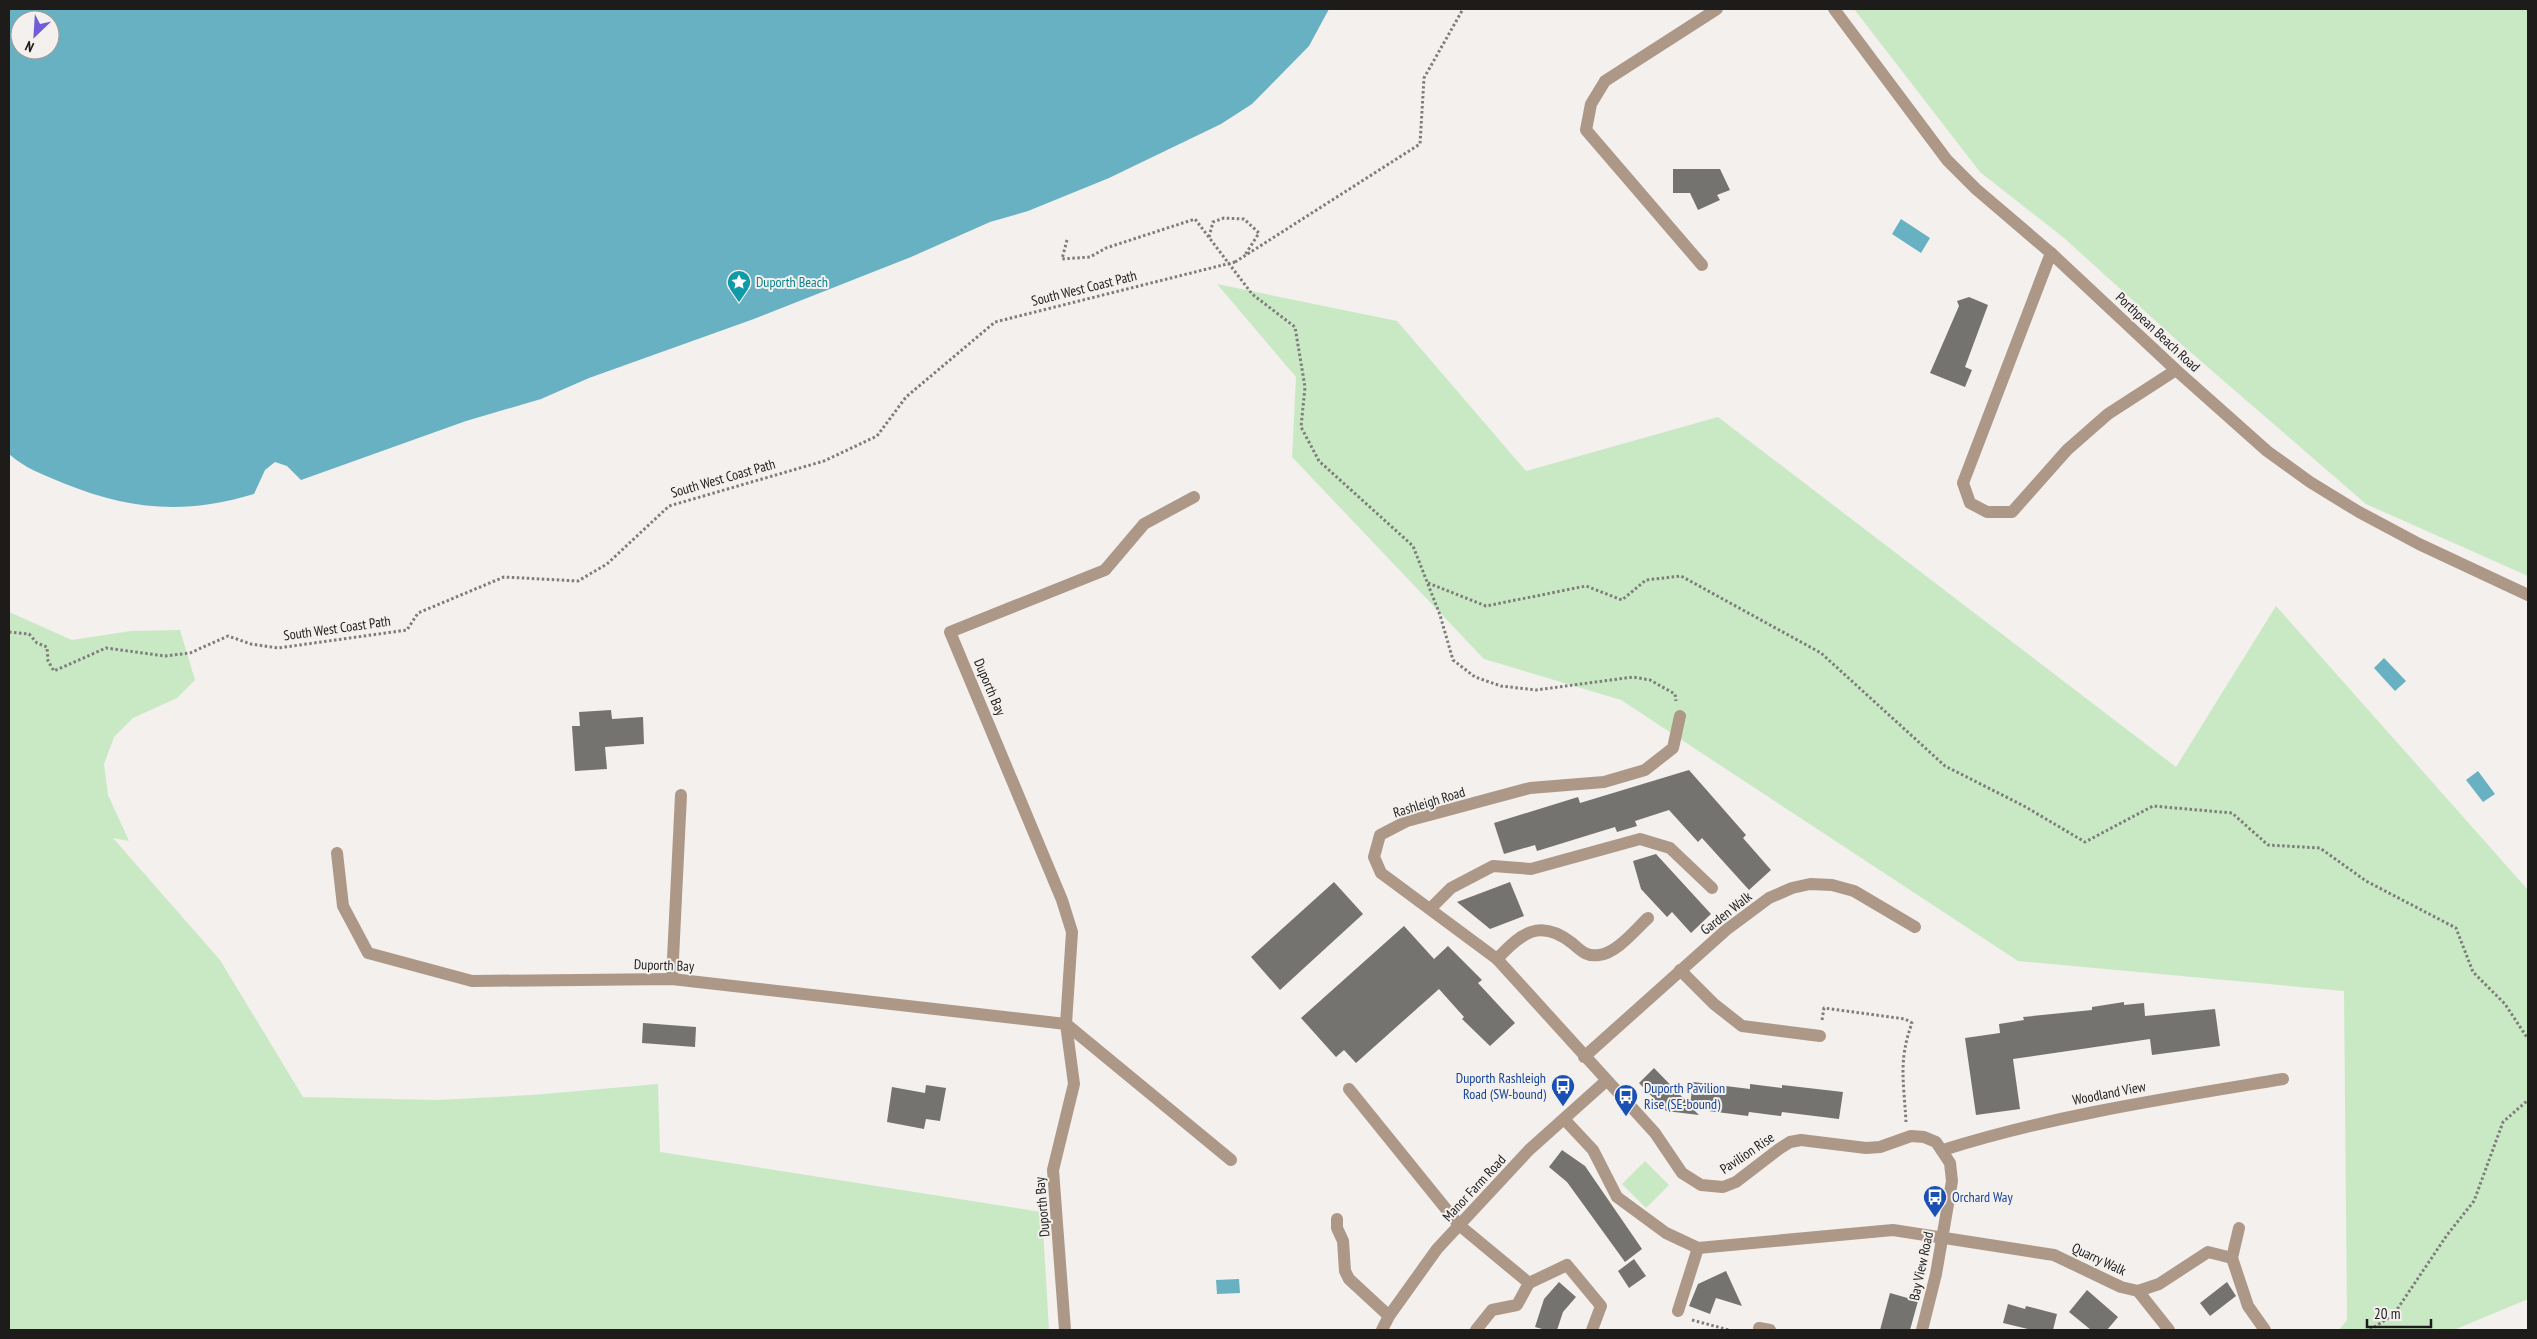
<svg xmlns="http://www.w3.org/2000/svg" width="2537" height="1339" font-family="'PT Sans Narrow',sans-serif">
  <style>
    .green { fill: #c9e9c5 }
    .water { fill: #68b1c2; fill-rule: evenodd }
    .building { fill: #757370 }
    .lines { fill: none; stroke-linecap: round; stroke-linejoin: round }
    .path { stroke: #7f7d7b; stroke-width: 3; stroke-dasharray: 2.5 2.5; stroke-linecap: butt }
    .lane { stroke: #ad9888; stroke-width: 12 }
    .street { stroke: #ad9888; stroke-width: 12 }
    .path-bridge { stroke: #7f7d7b; stroke-width: 3; stroke-dasharray: 2.5 2.5; stroke-linecap: butt }
    .labels { text-anchor: middle; stroke-width: 4; stroke-linejoin: round; paint-order: stroke }
    .culture-label { font-size: 14px; fill: #0d838f; stroke: #f3f0ed; text-anchor: start }
    .street-label { font-size: 14px; fill: #1d1c1b; stroke: #f3f0ed }
    .transit-label { font-size: 14px; fill: #164399; stroke: #f3f0ed; text-anchor: start }
  </style>
  <rect width="100%" height="100%" fill="#f3f0ed"/>
  <!-- green -->
  <g class="green">
    <polygon points="1854,9 2528,9 2528,576 2366,504 2180,343 2064,238 1980,172"/>
    <polygon points="1217,284 1397,321 1526,471 1718,417 2176,767 2276,606 2528,890 2528,1299 2454,1330 2339,1330 2347,1320 2344,991 2018,961 1621,700 1484,659 1292,457 1296,377"/>
    <polygon points="9,612 72,640 131,631 180,630 195,680 177,698 133,718 114,737 104,764 108,795 129,841 113,838 220,960 303,1097 437,1100 532,1095 658,1084 660,1152 1042,1212 1049,1330 9,1330"/>
    <polygon points="1645,1161 1669,1185 1646,1208 1622,1184"/>
  </g>
  <!-- water -->
  <g class="water">
    <path d="M9 9H1329L1309 46 1252 104 1221 124 1109 178 1028 211 990 222 911 257 751 320 589 378 541 399 466 421 301 480 287 466 275 462 265 470 254 494C184 515 130 510 63 483 42 474 26 469 9 454ZM20 20H50V50H20Z"/>
    <polygon points="1901,219 1930,238 1921,253 1892,234"/>
    <polygon points="2384,658 2406,681 2395,691 2374,668"/>
    <polygon points="2478,771 2495,794 2483,802 2466,780"/>
    <polygon points="1239,1279 1240,1293 1217,1294 1216,1280"/>
  </g>
  <!-- building -->
  <g class="building">
    <polygon points="1673,169 1720,169 1730,190 1717,195 1720,200 1698,210 1690,193 1673,193"/>
    <polygon points="1969,297 1988,305 1965,367 1972,370 1965,387 1930,373 1959,306 1957,301"/>
    <polygon points="611,710 612,719 643,717 644,744 605,747 607,769 575,771 572,726 580,726 579,712"/>
    <polygon points="1689,770 1746,835 1743,838 1771,870 1749,890 1702,838 1698,842 1669,810 1635,821 1637,826 1617,832 1615,827 1537,851 1535,845 1504,854 1494,823 1578,797 1580,803"/>
    <polygon points="1656,854 1711,914 1691,933 1672,912 1667,917 1641,889 1633,861"/>
    <polygon points="1334,882 1363,914 1280,990 1251,957"/>
    <polygon points="1510,882 1524,916 1490,929 1457,902"/>
    <polygon points="1404,926 1434,959 1448,946 1482,980 1478,983 1515,1023 1490,1046 1462,1019 1464,1017 1439,989 1356,1063 1344,1050 1336,1057 1301,1018"/>
    <polygon points="2124,1002 2124,1005 2144,1003 2145,1016 2215,1009 2220,1046 2152,1055 2150,1039 2013,1059 2020,1109 1976,1115 1965,1038 2000,1033 1999,1024 2024,1020 2023,1017 2092,1010 2092,1007"/>
    <polygon points="643,1023 696,1027 695,1047 642,1043"/>
    <polygon points="1654,1068 1690,1105 1693,1082 1750,1089 1750,1084 1782,1088 1782,1085 1843,1092 1839,1119 1782,1112 1781,1116 1749,1112 1748,1116 1693,1109 1699,1115 1666,1111 1639,1083"/>
    <polygon points="926,1085 946,1088 940,1121 926,1119 924,1129 887,1122 892,1087 925,1093"/>
    <polygon points="1562,1150 1585,1166 1642,1249 1625,1262 1567,1182 1549,1167"/>
    <polygon points="1634,1259 1646,1276 1629,1288 1618,1271"/>
    <polygon points="1726,1271 1742,1306 1716,1298 1710,1314 1689,1306 1698,1284"/>
    <polygon points="1559,1282 1576,1297 1563,1312 1557,1330 1546,1330 1535,1327 1544,1299"/>
    <polygon points="2227,1282 2236,1296 2210,1316 2200,1303"/>
    <polygon points="2087,1290 2118,1317 2107,1330 2091,1330 2069,1312"/>
    <polygon points="1890,1293 1918,1301 1910,1330 1880,1330"/>
    <polygon points="2008,1304 2025,1309 2026,1306 2057,1314 2053,1330 2032,1330 2003,1323"/>
  </g>
  <g class="lines">
    <!-- path -->
    <g class="path">
      <polyline points="1209,237 1213,222 1224,218 1244,219 1259,233 1245,255"/>
      <polyline points="1067,240 1062,259 1090,257 1106,248 1195,219 1252,294 1295,327 1305,387 1301,427 1319,461 1413,546 1440,615 1453,660 1475,677 1501,686 1536,690 1633,677 1650,680 1675,694 1676,701"/>
      <polyline points="1235,262 1420,144 1424,78 1463,9"/>
      <polyline points="1428,583 1486,606 1586,586 1622,600 1646,580 1681,576 1821,653 1945,766 2024,806 2085,842 2153,806 2232,813 2268,845 2320,848 2366,881 2456,928 2473,972 2505,1004 2528,1039"/>
      <polyline points="9,632 29,634 37,643 47,647 48,661 54,671 106,648 165,656 190,653 228,636 251,644 278,648 407,630 418,613 504,577 578,581 607,564 669,506 824,461 877,436 906,397 995,322 1223,265"/>
      <path d="M1822 1020 1824 1008 1905 1019 1912 1023C1898 1061 1904 1083 1906 1122"/>
      <polyline points="1692,1320 1729,1330"/>
      <polyline points="2370,1330 2394,1314 2447,1235 2474,1201 2503,1122 2528,1100"/>
    </g>
    <!-- lane -->
    <g class="lane">
      <polyline points="1680,970 1714,1004 1742,1026 1820,1036"/>
      <polyline points="1459,1225 1529,1283 1517,1305 1492,1310 1476,1330"/>
      <polyline points="1529,1283 1567,1265 1601,1306 1592,1330"/>
      <polyline points="2138,1291 2169,1330"/>
    </g>
    <!-- street -->
    <g class="street">
      <polyline points="1834,9 1947,160 1976,189 2051,253 2176,370 2267,451 2310,482 2359,512 2419,544 2528,595"/>
      <polyline points="2051,253 1963,483 1970,503 1987,512 2012,512 2067,450 2108,414 2176,370"/>
      <polyline points="1702,265 1586,130 1591,104 1605,81 1717,9"/>
      <polyline points="1680,716 1673,748 1645,770 1604,782 1530,788 1407,821 1380,835 1374,857 1381,873 1497,959 1655,1133 1682,1173 1701,1185 1723,1187 1736,1182 1779,1149 1790,1142 1801,1140 1866,1148 1880,1147 1911,1136 1924,1137 1936,1142 1950,1163 1952,1181 1936,1274 1922,1330"/>
      <polyline points="337,853 343,906 368,953 472,981 672,979 1066,1024 1231,1160"/>
      <polyline points="1431,908 1451,888 1493,866 1531,869 1640,839 1670,848 1712,888"/>
      <path d="M1497 959C1521 933 1540 918 1572 943 1581 951 1587 957 1599 955 1617 953 1635 930 1648 918"/>
      <polyline points="672,979 681,795"/>
      <polyline points="1584,1057 1726,930 1769,898 1792,888 1810,884 1832,885 1854,891 1915,927"/>
      <polyline points="1349,1089 1459,1225"/>
      <polyline points="1564,1119 1593,1150 1617,1197 1666,1233 1698,1248 1893,1230 2054,1255 2121,1287 2138,1291 2159,1284 2208,1252 2232,1258"/>
      <path d="M1943 1150C2054 1115 2169 1098 2283 1079"/>
      <polyline points="1337,1219 1337,1228 1343,1241 1345,1271 1349,1279 1389,1316"/>
      <polyline points="2239,1228 2232,1258 2248,1306 2265,1330"/>
      <polyline points="1678,1311 1698,1248"/>
      <polyline points="1759,1328 1770,1330"/>
      <polyline points="1065,1330 1053,1170 1074,1084 1066,1024 1072,932 1062,900 950,632 1105,570 1144,524 1194,497"/>
      <polyline points="1382,1330 1389,1316 1437,1249 1529,1150 1606,1081"/>
    </g>
    <!-- path-bridge -->
    <polyline class="path-bridge" points="1223,265 1235,262"/>
  </g>
  <!-- icons -->
  <defs>
    <g id="sight-pin" transform="scale(1.25)"><path d="M0 17L-7.5 6A9.5 9.5 0 1 1 7.5 6Z" fill="#0f9aa8" stroke="#f3f0ed"/><path d="M0-6L1.8-2.2L6-1.7L2.9 1.2L3.7 5.4L0 3.3L-3.7 5.4L-2.9 1.2L-6-1.7L-1.8-2.2Z" fill="#fff"/></g>
    <g id="bus-pin" transform="scale(1.25)"><path d="M0 17L-7.5 6A9.5 9.5 0 1 1 7.5 6Z" fill="#1a4fb4" stroke="#f3f0ed"/><path d="M-5-6H5V4H4V6H2V4H-2V6H-4V4H-5ZM-3.5-4V0h7V-4ZM-3.5 1.2v1.5H-2V1.2ZM2 1.2v1.5H3.5V1.2Z" fill="#fff"/></g>
  </defs>
  <g fill-rule="evenodd">
    <use href="#sight-pin" x="739" y="282"/>
    <use href="#bus-pin" x="1563" y="1086"/>
    <use href="#bus-pin" x="1626" y="1096"/>
    <use href="#bus-pin" x="1935" y="1197"/>
  </g>
  <g class="labels">
    <!-- culture labels -->
    <g class="culture-label">
      <text x="756" y="287">Duporth Beach</text>
    </g>
    <!-- street labels -->
    <g class="street-label">
      <text transform="translate(1084 288) rotate(-14)" y="5">South West Coast Path</text>
      <text transform="translate(2158 332) rotate(43)" y="5">Porthpean Beach Road</text>
      <text transform="translate(723 478) rotate(-16)" y="5">South West Coast Path</text>
      <text transform="translate(337 628) rotate(-8)" y="5">South West Coast Path</text>
      <text transform="translate(990 687) rotate(67)" y="5">Duporth Bay</text>
      <text transform="translate(1429 802) rotate(-17)" y="5">Rashleigh Road</text>
      <text transform="translate(1726 913) rotate(-38)" y="5">Garden Walk</text>
      <text transform="translate(664 965) rotate(2)" y="5">Duporth Bay</text>
      <text transform="translate(2109 1093) rotate(-11)" y="5">Woodland View</text>
      <text transform="translate(1747 1153) rotate(-34)" y="5">Pavilion Rise</text>
      <text transform="translate(1474 1188) rotate(-47)" y="5">Manor Farm Road</text>
      <text transform="translate(1042 1207) rotate(-95)" y="5">Duporth Bay</text>
      <text transform="translate(2099 1259) rotate(25)" y="5">Quarry Walk</text>
      <text transform="translate(1921 1266) rotate(-78)" y="5">Bay View Road</text>
    </g>
    <!-- transit labels -->
    <g class="transit-label">
      <text x="1546" y="1083" text-anchor="end">Duporth Rashleigh<tspan x="1546" dy="16">Road (SW-bound)</tspan></text>
      <text x="1644" y="1093">Duporth Pavilion<tspan x="1644" dy="16">Rise (SE-bound)</tspan></text>
      <text x="1952" y="1202">Orchard Way</text>
    </g>
  </g>
  <!-- border -->
  <rect width="2537" height="1339" fill="none" stroke="#1d1c1b" stroke-width="20"/>
  <!-- north arrow -->
  <g transform="translate(35 35) rotate(205)"><circle r="24" fill="#f3f0ed" stroke="#9d9b99"/>
  <path d="M0-4L9 19L0 12L-9 19Z" fill="#715dd7"/>
  <text y="-8" font-size="14" font-weight="bold" text-anchor="middle" fill="#1d1c1b">N</text>
  </g>
  <!-- scale -->
  <path d="M2367 1319v8h64v-8" fill="none" stroke="#1d1c1b" stroke-width="2.5"/>
  <text x="2374" y="1319" font-size="15" fill="#1d1c1b" stroke="#f3f0ed" stroke-width="4" paint-order="stroke">20 m</text>
</svg>
